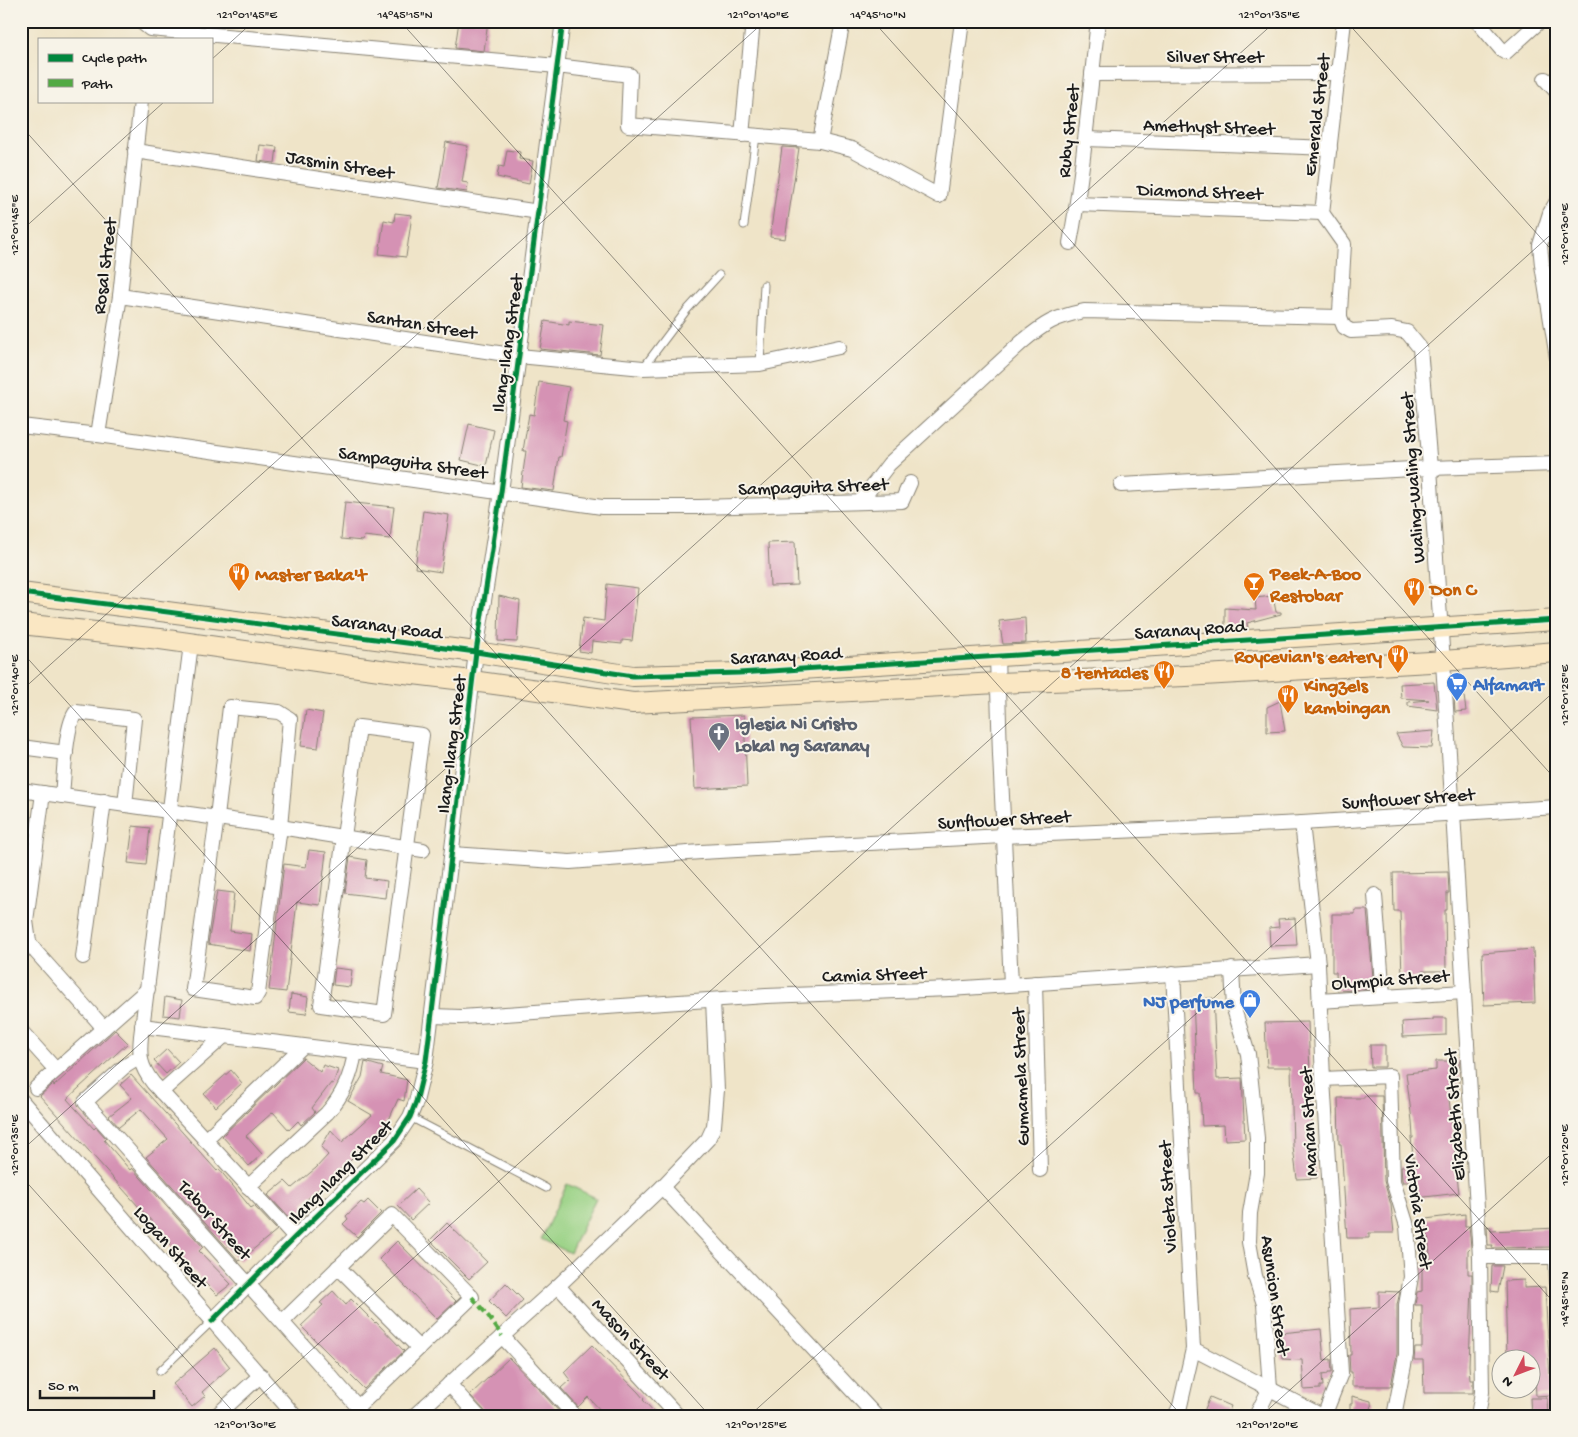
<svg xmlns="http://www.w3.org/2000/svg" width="1578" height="1437" font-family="'Gochi Hand',sans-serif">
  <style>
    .green { fill: #9ad285; stroke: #5b7750 }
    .building { fill: #d592b4 }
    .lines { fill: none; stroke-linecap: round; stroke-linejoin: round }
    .lane-casing { stroke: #868072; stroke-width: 9 }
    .street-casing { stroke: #868072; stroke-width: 16 }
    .secondary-casing { stroke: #868072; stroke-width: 22 }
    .lane { stroke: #fff; stroke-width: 7 }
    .street { stroke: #fff; stroke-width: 14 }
    .secondary { stroke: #fae7c3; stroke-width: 20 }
    .quiet { stroke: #52a943; stroke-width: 4; stroke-dasharray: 8 4; stroke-linecap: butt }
    .cycleway-casing { stroke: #f7f3e8; stroke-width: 8 }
    .cycleway { stroke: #00873e; stroke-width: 5 }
    .ticks { fill: none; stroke: #1c1c1c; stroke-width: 1; stroke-opacity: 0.45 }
    .labels { text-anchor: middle; stroke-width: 4; stroke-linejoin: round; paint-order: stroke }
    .street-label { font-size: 19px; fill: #1c1c1c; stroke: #f7f3e8 }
    .food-label { font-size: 19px; font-weight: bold; fill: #c56008; stroke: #f7f3e8; text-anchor: start }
    .shop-label { font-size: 19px; font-weight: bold; fill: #366cbe; stroke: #f7f3e8; text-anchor: start }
    .worship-label { font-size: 19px; font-weight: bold; fill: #5b616d; stroke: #f7f3e8; text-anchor: start }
    .neatline { fill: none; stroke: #1c1c1c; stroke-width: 2 }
    .ticks-label { font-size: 12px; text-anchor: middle; fill: #1c1c1c }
  </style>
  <rect width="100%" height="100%" fill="#f7f3e8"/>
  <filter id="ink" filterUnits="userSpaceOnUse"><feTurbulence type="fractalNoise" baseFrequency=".02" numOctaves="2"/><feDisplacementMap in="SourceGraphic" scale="10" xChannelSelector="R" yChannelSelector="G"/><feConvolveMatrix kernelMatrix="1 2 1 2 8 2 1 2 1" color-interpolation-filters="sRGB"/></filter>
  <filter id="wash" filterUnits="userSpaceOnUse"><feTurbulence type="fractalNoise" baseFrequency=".0096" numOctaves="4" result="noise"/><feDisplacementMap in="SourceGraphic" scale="20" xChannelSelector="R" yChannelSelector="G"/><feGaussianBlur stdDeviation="1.12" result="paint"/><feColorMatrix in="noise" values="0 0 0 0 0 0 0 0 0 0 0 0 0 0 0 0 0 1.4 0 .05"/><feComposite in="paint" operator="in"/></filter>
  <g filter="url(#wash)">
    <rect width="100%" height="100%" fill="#efe4c8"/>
    <!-- green -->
    <polygon class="green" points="567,1184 596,1198 570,1253 541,1239"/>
    <g id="blocks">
      <!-- building -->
      <g class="building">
        <polygon points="459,21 488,21 484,51 455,48"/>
        <polygon points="446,142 468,146 462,182 468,183 467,192 438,188"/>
        <polygon points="260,145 277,147 275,163 258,161"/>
        <polygon points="782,147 799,148 785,239 770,237"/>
        <polygon points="507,150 520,152 519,159 533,161 529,184 497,177 499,166 504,167"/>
        <polygon points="395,213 412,215 406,257 379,254 384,220 394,222"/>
        <polygon points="545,321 569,325 569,321 604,325 600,355 540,349"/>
        <polygon points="539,382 569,387 563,420 567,421 561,457 559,457 554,491 521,487 526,451 523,451 529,414 534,415"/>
        <polygon points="469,424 494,430 486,466 461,460"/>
        <polygon points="345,502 394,507 390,539 364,536 363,541 341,539"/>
        <polygon points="423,511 449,515 441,572 415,568"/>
        <polygon points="795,542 797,585 770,586 768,543"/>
        <polygon points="607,584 638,588 632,641 622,640 622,644 592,641 591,653 579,651 583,618 604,621"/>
        <polygon points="499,596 520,601 517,642 498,641"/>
        <polygon points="1273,596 1276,612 1281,612 1281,614 1247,623 1248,628 1225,630 1225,608 1256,610 1255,598"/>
        <polygon points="1025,618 1026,643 1003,644 999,621"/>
        <polygon points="1434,682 1437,710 1408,706 1408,702 1429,700 1401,698 1400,684"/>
        <polygon points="1464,696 1466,711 1455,712 1454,697"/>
        <polygon points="1280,701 1285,731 1267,732 1267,707"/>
        <polygon points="306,710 323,713 318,748 301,746"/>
        <polygon points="744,715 747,786 695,789 691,717"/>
        <polygon points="1434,731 1432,748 1403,747 1396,734"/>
        <polygon points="133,826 150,828 146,865 128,863"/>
        <polygon points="309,850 326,852 320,905 297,902 286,992 269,990 284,864 306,867"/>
        <polygon points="350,857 367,860 365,878 387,881 385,898 345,893"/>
        <polygon points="1448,872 1449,893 1447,893 1447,910 1445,910 1446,971 1422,971 1422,978 1402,978 1400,911 1394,911 1393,873"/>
        <polygon points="217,891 234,893 230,931 252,934 250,951 208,944"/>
        <polygon points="1355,910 1367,910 1374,989 1337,991 1336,972 1332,972 1332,914 1355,914"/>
        <polygon points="1295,918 1297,945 1270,946 1269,928 1279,927 1278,919"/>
        <polygon points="1533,949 1535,1003 1484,1005 1482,953"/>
        <polygon points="335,968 352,970 350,987 333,985"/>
        <polygon points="291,994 308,997 306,1014 289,1012"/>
        <polygon points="165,997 182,1000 180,1017 163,1015"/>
        <polygon points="1213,998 1217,1079 1242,1078 1245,1139 1225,1140 1224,1125 1202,1126 1200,1093 1197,1093 1193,999"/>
        <polygon points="1433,1018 1446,1018 1446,1035 1403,1037 1402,1022 1433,1020"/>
        <polygon points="1308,1022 1313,1150 1314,1150 1317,1178 1297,1179 1293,1147 1291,1067 1267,1067 1265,1023"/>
        <polygon points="115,1030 128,1043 67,1099 94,1129 96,1127 106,1138 104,1140 130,1170 132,1168 203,1247 199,1251 231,1284 217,1295 192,1270 170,1244 171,1243 40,1096 53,1084 54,1086"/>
        <polygon points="1370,1045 1385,1045 1385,1067 1371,1067"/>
        <polygon points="167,1049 179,1062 166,1074 154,1061"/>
        <polygon points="303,1058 320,1072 323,1065 338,1070 333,1084 331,1083 312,1108 315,1112 301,1125 298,1121 289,1130 273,1112 246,1136 262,1154 249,1166 222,1136"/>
        <polygon points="1436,1061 1459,1061 1460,1079 1459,1079 1459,1099 1449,1099 1453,1133 1455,1133 1457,1145 1455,1146 1455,1159 1459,1193 1416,1198 1415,1182 1403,1182 1402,1180 1401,1166 1414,1165 1411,1138 1413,1138 1412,1121 1406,1073 1436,1070"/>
        <polygon points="365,1062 383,1067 381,1074 407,1080 404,1101 398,1099 388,1122 386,1121 373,1140 303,1203 309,1211 295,1224 268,1195 285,1181 292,1188 316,1168 328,1155 321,1147 331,1130 342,1142 372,1115 348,1101 362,1077"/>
        <polygon points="231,1070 242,1083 216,1107 204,1094"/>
        <polygon points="131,1075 217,1171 219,1169 251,1208 254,1206 277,1230 239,1261 146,1157 168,1139 141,1109 119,1127 109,1116 132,1098 120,1085"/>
        <polygon points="1364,1096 1382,1096 1384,1181 1391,1205 1394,1233 1369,1233 1369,1238 1347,1238 1341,1144 1339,1144 1338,1098 1364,1098"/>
        <polygon points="416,1189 429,1203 411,1220 398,1206"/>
        <polygon points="368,1200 381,1213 357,1237 343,1224 348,1219 346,1216 361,1202 364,1204"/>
        <polygon points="1465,1214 1465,1226 1469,1226 1471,1247 1468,1250 1468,1274 1472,1274 1472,1286 1469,1365 1470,1380 1473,1380 1473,1393 1424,1393 1423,1360 1414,1360 1415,1348 1422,1348 1422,1305 1415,1305 1417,1292 1422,1291 1422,1264 1431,1264 1426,1219"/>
        <polygon points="447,1223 487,1262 469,1279 430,1240"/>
        <polygon points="1487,1226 1491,1227 1491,1231 1557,1228 1557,1247 1492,1248 1493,1245 1488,1245"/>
        <polygon points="397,1241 456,1301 437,1319 379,1259"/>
        <polygon points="1492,1266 1503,1266 1498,1292 1491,1291"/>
        <polygon points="1524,1280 1524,1288 1545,1287 1551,1395 1536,1396 1534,1358 1507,1358 1505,1281"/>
        <polygon points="506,1283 523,1300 506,1318 489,1301"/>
        <polygon points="333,1291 346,1305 351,1299 375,1323 376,1322 404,1351 364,1389 301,1326 323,1305 320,1303"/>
        <polygon points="1379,1291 1400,1292 1397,1305 1397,1354 1391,1386 1352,1386 1352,1372 1350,1372 1349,1355 1351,1355 1350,1309 1379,1307"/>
        <polygon points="1321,1329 1324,1360 1331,1359 1332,1372 1328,1372 1328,1374 1322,1375 1323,1386 1320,1386 1320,1389 1304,1390 1302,1360 1282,1359 1281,1333"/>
        <polygon points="592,1345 638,1392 644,1399 643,1400 658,1416 606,1416 588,1397 578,1407 561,1388 570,1380 564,1372"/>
        <polygon points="215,1348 230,1367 202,1392 205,1396 192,1407 173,1384"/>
        <polygon points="509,1358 537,1387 563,1416 487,1416 484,1410 470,1395"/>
        <polygon points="1352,1396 1371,1401 1372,1416 1350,1416 1350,1404 1352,1404"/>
        <polygon points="1210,1397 1231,1406 1227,1416 1202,1416"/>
        <polygon points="1530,1398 1547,1398 1548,1416 1531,1416"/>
      </g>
    </g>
  </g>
  <g filter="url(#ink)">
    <use href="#blocks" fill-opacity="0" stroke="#868072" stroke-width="1"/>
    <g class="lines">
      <!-- lane casing -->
      <g class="lane-casing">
        <g id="lane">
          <polyline points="744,225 756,136"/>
          <polyline points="760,364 764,285"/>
          <polyline points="643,368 686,311 719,275"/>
          <polyline points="410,1117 546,1188"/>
          <polyline points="160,1371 212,1321"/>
        </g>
      </g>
      <!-- street casing -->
      <g class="street-casing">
        <g id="street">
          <polyline points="140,21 150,29 557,66 630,75 628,125 820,141 852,149 939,196 962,21"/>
          <polyline points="1477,21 1501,49 1506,52 1540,21"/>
          <polyline points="1092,74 1339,73"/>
          <polyline points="1545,79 1557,92"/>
          <polyline points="742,135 753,21"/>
          <polyline points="1086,139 1330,148"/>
          <polyline points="820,141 843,21"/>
          <polyline points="135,151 539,212"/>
          <polyline points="1557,201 1550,213 1540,245 1542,265 1557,358"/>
          <polyline points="1077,204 1322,213"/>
          <polyline points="1322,213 1344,244 1340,312 1340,317 1344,327 1351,331 1392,329 1407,332 1420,348 1430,468 1453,813 1480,1257 1482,1392 1478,1416"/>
          <polyline points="1322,213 1344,21"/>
          <path d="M1070 243C1084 170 1089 95 1098 21"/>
          <polyline points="120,296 519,356 643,368 760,364 839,347"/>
          <polyline points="21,426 98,435 602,507 699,507 902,501 910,483"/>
          <polyline points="98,435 120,296 141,101"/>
          <polyline points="1121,485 1430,468 1557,464"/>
          <path d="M860 502 889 464 1022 342C1045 323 1055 317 1084 311L1340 317"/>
          <path d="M191 644 141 1036C139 1057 140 1066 153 1083L295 1237"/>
          <polyline points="997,656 1000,755 1011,984"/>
          <polygon points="230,707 279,712 290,719 280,827 258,993 255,998 193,989 217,817"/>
          <polygon points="359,727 422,735 384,1014 321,1005"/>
          <polyline points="21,747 66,753"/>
          <polyline points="21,790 280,827 423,850"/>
          <polyline points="43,793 26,921 29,942 36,952 104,1028"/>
          <path d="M62 796C64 777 65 725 76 712L134 719 125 805"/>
          <polyline points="1302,823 1318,964 1323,1079 1341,1373 1324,1416"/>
          <polyline points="452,854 570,862 701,852 1003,836 1302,823 1557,807"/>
          <polyline points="1375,895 1383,996"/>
          <polyline points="83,957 104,801"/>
          <polyline points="1232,969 1234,1009 1248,1054 1257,1138 1257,1173 1250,1213 1249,1242 1255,1276 1264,1304 1270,1388 1256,1416"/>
          <polyline points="1173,973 1193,1349 1180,1406 1175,1416"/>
          <polyline points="1035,983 1040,1170"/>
          <polyline points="1319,1001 1464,992"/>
          <polyline points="432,1016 461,1017 766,996 950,989 1318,964"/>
          <polyline points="142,1026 426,1061"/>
          <polyline points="21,1031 56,1070"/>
          <polyline points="140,1057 124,1067 85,1102 358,1407 472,1297 392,1215 282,1322"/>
          <polyline points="1323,1079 1390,1076 1393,1181 1407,1226 1411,1277 1406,1305 1406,1355 1394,1416"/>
          <polyline points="36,1088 148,989"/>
          <polyline points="161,1092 224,1036"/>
          <polyline points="21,1100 295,1416"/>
          <polyline points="205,1140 303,1046"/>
          <path d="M248 1187 327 1113C343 1095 351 1077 355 1052"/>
          <polyline points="662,1187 876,1416"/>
          <polyline points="1480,1257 1557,1257"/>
          <polyline points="1556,1257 1557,1282"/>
          <polyline points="338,1267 419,1348"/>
          <polyline points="558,1286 678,1416"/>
          <polyline points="212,1321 295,1237 394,1141 410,1117 416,1102 426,1061 429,1037 476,652 501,492 563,21"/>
          <polyline points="502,1336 575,1416"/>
          <polyline points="1193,1349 1322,1416"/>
          <polyline points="449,1384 478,1416"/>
          <polyline points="216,1416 261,1375"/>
          <polyline points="414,1416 558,1286 662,1187 708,1139 714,1126 717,1090 713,1000"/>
        </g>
      </g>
      <!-- secondary casing -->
      <g class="secondary-casing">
        <g id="secondary">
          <polyline points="21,593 476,652 633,676 739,673 1557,620"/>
          <polyline points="21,624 160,639 380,670 472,681 633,703 997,683 1186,676 1430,662 1557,652"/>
        </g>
      </g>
      <!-- lane -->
      <use href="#lane" class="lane"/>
      <!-- street -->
      <use href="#street" class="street"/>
      <!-- secondary -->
      <use href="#secondary" class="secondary"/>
      <!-- quiet -->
      <polyline class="quiet" points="472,1297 489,1317 502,1336"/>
      <!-- cycleway casing -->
      <g class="cycleway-casing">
        <g id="cycleway">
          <polyline points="21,593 476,652 633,676 739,673 1557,620"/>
          <polyline points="212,1321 295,1237 394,1141 410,1117 416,1102 426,1061 429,1037 476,652 501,492 563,21"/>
        </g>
      </g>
      <!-- cycleway -->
      <use href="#cycleway" class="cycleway"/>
    </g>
  </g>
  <!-- ticks -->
  <path class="ticks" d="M400 21 1557 1306M873 21 1557 781M1346 21 1557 256M211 60 254 21M21 126 1182 1416M21 231 165 101M21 651 710 1416M21 691 765 21M21 1151 1276 21M21 1176 237 1416M238 1416 1557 229M749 1416 1557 689M1261 1416 1557 1149"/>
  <!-- icons -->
  <defs>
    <g id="restaurant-pin" transform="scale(1.125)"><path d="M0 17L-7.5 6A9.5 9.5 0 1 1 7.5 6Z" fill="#e8710a" stroke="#f7f3e8"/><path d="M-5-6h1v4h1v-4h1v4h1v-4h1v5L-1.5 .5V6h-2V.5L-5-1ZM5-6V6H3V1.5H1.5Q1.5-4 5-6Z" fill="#fff"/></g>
    <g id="bar-pin" transform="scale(1.125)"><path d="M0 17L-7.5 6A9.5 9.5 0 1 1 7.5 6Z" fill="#e8710a" stroke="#f7f3e8"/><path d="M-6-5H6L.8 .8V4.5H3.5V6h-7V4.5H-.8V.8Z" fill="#fff"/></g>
    <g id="supermarket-pin" transform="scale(1.125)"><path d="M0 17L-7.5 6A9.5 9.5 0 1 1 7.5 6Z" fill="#3f7fe0" stroke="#f7f3e8"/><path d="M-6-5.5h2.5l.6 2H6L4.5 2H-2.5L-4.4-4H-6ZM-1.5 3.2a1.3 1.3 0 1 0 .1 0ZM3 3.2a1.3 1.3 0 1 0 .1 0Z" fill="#fff"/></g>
    <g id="church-pin" transform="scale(1.125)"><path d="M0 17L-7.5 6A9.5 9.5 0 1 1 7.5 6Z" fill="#6b7280" stroke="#f7f3e8"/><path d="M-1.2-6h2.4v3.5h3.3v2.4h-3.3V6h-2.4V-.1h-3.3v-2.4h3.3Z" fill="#fff"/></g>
    <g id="shop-pin" transform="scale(1.125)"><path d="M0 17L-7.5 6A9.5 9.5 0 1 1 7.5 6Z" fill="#3f7fe0" stroke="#f7f3e8"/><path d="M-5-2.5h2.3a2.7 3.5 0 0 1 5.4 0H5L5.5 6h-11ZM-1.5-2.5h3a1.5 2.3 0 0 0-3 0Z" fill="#fff"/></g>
  </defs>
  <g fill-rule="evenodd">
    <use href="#restaurant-pin" x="239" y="573"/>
    <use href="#bar-pin" x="1254" y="583"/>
    <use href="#restaurant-pin" x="1414" y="588"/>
    <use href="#restaurant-pin" x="1398" y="655"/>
    <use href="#restaurant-pin" x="1164" y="671"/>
    <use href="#supermarket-pin" x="1457" y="683"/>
    <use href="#restaurant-pin" x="1288" y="695"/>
    <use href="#church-pin" x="719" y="733"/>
    <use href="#shop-pin" x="1250" y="1000"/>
  </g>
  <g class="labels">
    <!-- street labels -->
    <g class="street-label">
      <text x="1215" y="62">Silver Street</text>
      <text transform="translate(1315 115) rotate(-83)" y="7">Emerald Street</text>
      <text transform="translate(1209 125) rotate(2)" y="7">Amethyst Street</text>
      <text transform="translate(1067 131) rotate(-84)" y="7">Ruby Street</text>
      <text transform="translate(340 163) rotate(9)" y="7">Jasmin Street</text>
      <text transform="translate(1200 190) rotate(2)" y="7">Diamond Street</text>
      <text transform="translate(103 266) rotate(-83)" y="7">Rosal Street</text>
      <text transform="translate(422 323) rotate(9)" y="7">Santan Street</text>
      <text transform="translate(506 343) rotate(-82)" y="7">Ilang-Ilang Street</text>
      <text transform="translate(413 461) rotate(8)" y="7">Sampaguita Street</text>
      <text transform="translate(1411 478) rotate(-94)" y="7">Waling-Waling Street</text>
      <text transform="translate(813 485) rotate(-2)" y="7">Sampaguita Street</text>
      <text transform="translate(387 625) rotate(7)" y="7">Saranay Road</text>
      <text transform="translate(1190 628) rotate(-4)" y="7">Saranay Road</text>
      <text transform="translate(786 654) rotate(-3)" y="7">Saranay Road</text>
      <text transform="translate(450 744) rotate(-83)" y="7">Ilang-Ilang Street</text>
      <text transform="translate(1408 797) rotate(-4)" y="7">Sunflower Street</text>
      <text transform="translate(1004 818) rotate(-3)" y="7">Sunflower Street</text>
      <text transform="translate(874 973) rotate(-2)" y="7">Camia Street</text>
      <text transform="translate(1390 978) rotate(-4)" y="7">Olympia Street</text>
      <text transform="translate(1019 1077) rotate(-92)" y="7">Gumamela Street</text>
      <text transform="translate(1453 1115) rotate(-94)" y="7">Elizabeth Street</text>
      <text transform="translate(1307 1122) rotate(-93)" y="7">Marian Street</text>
      <text transform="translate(339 1171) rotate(-45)" y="7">Ilang-Ilang Street</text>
      <text transform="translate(1166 1197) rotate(-93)" y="7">Violeta Street</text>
      <text transform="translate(1420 1211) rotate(82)" y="7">Victoria Street</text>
      <text transform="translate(216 1219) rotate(48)" y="7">Tabor Street</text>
      <text transform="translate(172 1246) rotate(49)" y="7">Logan Street</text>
      <text transform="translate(1277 1295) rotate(82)" y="7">Asuncion Street</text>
      <text transform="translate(632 1338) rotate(47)" y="7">Mason Street</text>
    </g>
    <!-- food labels -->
    <g class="food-label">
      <text x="1270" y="579">Peek-A-Boo<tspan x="1270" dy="22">Restobar</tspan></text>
      <text x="255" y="580">Master Baka't</text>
      <text x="1430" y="595">Don C</text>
      <text x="1382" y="662" text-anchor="end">Roycevian's eatery</text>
      <text x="1148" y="678" text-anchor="end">8 tentacles</text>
      <text x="1304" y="691">Kingzels<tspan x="1304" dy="22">kambingan</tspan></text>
    </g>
    <!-- shop labels -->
    <g class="shop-label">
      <text x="1473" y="690">Alfamart</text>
      <text x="1234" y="1007" text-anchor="end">NJ perfume</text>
    </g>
    <!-- worship labels -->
    <g class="worship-label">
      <text x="735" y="729">Iglesia Ni Cristo<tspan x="735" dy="22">Lokal ng Saranay</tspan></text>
    </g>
  </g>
  <!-- margin -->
  <rect width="1578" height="1437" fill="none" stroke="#f7f3e8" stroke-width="55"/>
  <!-- legend -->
  <rect x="38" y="38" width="175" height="65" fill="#f7f3e8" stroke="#9f9d96"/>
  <rect x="48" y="54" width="25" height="8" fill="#00873e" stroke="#9f9d96"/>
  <text x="82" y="62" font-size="15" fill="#1c1c1c">Cycle path</text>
  <rect x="48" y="79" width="25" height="8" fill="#52a943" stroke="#9f9d96"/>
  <text x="82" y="88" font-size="15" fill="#1c1c1c">Path</text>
  <!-- north arrow -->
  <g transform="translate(1516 1374) rotate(228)"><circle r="24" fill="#f7f3e8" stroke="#9f9d96"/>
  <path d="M0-4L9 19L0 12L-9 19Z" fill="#d1495b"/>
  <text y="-8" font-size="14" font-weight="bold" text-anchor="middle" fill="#1c1c1c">N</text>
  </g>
  <!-- scale -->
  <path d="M40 1390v8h114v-8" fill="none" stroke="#1c1c1c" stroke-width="2.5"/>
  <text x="48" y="1390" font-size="15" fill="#1c1c1c" stroke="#f7f3e8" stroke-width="4" paint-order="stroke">50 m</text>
  <rect x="28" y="28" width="1522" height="1382" class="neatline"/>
  <g class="ticks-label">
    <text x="247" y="18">121°01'45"E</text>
    <text x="405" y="18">14°45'15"N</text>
    <text x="758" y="18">121°01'40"E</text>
    <text x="878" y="18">14°45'10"N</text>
    <text x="1269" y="18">121°01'35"E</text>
    <text transform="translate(14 225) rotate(-90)" y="4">121°01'45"E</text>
    <text transform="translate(1564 234) rotate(-90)" y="4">121°01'30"E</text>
    <text transform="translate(14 685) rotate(-90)" y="4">121°01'40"E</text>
    <text transform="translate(1564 695) rotate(-90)" y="4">121°01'25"E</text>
    <text transform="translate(14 1145) rotate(-90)" y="4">121°01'35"E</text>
    <text transform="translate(1564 1155) rotate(-90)" y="4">121°01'20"E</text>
    <text transform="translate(1564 1299) rotate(-90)" y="4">14°45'15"N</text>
    <text x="245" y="1428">121°01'30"E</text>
    <text x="756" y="1428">121°01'25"E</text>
    <text x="1267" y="1428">121°01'20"E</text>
  </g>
</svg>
